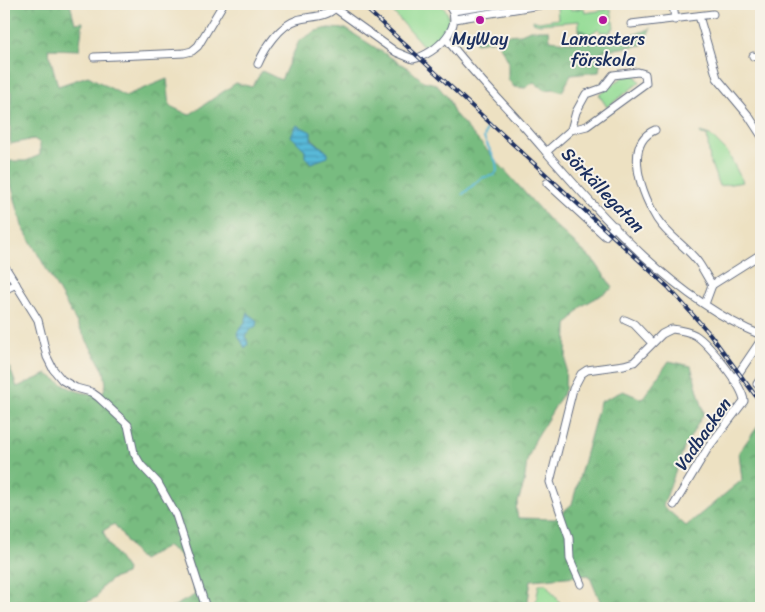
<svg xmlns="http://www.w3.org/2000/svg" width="765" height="612" font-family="Sriracha,sans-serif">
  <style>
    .green { fill: #96dd97; stroke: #58867a }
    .forest { fill: url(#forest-crowns); stroke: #4a766f; fill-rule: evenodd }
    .water { fill: url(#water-rules); stroke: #3a749b }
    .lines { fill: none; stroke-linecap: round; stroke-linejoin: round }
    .stream { stroke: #59b9d8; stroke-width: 2 }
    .minor-casing { stroke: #646d81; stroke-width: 9 }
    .minor { stroke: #fff; stroke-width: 7 }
    .rail-casing { stroke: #1b2f5e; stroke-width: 4 }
    .rail { stroke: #f7f3e8; stroke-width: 2; stroke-dasharray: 5.5; stroke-linecap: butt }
    .poi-dot { fill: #b5179e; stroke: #f7f3e8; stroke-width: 2 }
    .labels { text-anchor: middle; stroke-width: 4; stroke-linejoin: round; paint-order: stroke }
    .poi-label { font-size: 18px; fill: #1b2f5e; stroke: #f7f3e8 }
    .street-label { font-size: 18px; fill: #1b2f5e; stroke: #f7f3e8 }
  </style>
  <defs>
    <pattern id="forest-crowns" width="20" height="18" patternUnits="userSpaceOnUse" patternTransform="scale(1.25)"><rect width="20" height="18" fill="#78bc80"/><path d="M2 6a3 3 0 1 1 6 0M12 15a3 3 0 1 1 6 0" fill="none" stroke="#62996c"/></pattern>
    <pattern id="water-rules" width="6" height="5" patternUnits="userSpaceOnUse" patternTransform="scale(1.25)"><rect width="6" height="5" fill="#59b9d8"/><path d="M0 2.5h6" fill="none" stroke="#4997b2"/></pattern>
  </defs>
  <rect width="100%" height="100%" fill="#f7f3e8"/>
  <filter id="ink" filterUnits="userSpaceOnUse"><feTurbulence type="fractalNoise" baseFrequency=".02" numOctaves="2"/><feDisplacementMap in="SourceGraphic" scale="10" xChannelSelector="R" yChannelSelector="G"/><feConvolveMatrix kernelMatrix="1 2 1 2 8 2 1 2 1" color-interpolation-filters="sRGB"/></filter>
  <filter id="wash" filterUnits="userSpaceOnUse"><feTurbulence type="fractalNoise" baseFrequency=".0096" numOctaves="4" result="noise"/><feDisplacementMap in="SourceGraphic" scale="20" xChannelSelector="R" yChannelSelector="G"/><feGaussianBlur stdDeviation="1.12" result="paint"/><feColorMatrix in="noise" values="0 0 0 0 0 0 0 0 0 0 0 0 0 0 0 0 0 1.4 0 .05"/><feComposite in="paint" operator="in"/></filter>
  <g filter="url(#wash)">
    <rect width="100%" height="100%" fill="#ede1c2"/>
    <!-- green -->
    <g class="green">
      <path d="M386 4H439C461 19 439 37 426 49Z"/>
      <polygon points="569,5 571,10 584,8 585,13 611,9 614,28 611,29 611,32 600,32 599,28 589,35 579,29 579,21 539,24 533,22 533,20 539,22 558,19 557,7"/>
      <polygon points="635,75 640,82 607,107 599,95 623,77"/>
      <polygon points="700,132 710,135 728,153 743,182 719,186 710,161 707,135 701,134"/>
      <polygon points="539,584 546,584 564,608 535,608"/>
    </g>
    <!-- forest -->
    <g class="forest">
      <path d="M4 4H70L75 23 83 22 79 50 48 49 58 86 88 76 125 96 167 79 170 106 189 115 236 83 252 87 262 71 281 80 299 41 316 31 328 28 346 29 409 69 423 81 436 84 448 98 454 113 485 148 549 220 595 262 613 288 582 306 567 325 565 390 535 440 527 461 524 484 516 508 518 518 555 519 572 504 600 402 623 391 642 399 669 361 691 366 704 413 684 448 663 506 686 526 742 480 739 452 761 422V608H603L589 575 531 580 527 608H171L195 595C190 570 190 559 167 546L142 560C130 550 125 536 114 524L103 531 108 543 127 570 126 574 112 579 102 587 97 597 81 605V608H4V359L6 358 17 387 47 374C67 387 78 396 103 393L106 384 104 371 22 226 9 176 10 161H26L40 155V143L34 139 10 144 11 92 4 86ZM297 125 328 153 305 150 295 138Z"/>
      <path d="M651 28 642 45 602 51 599 72 571 75 562 92 554 89 544 90 534 82 525 88 514 87 508 79V60L496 40 476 43 475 37 521 34 530 30H549L550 40 577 43 579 29C603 43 626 39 651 28Z"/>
    </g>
    <!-- water -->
    <g class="water">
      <polygon points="297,125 311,132 311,139 328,153 328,157 311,163 305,157 305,150 291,136"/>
      <polygon points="248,313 257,321 256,326 251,329 246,336 248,344 245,348 237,333 245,322"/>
    </g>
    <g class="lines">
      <!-- stream -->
      <polyline class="stream" points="463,194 481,178 494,175 497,171 496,162 484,138 487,127"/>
    </g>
  </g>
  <g filter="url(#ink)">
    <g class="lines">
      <!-- minor casing -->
      <g class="minor-casing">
        <g id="minor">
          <path d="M329 4 396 52 413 59C435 55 468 24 447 4"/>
          <polyline points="673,4 675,20"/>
          <polyline points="453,11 500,4"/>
          <polyline points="699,16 717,78 748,115 761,135"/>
          <polyline points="455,19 546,4"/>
          <polyline points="631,24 713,14"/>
          <path d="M446 38C470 70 499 99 526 129 591 203 667 297 761 335"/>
          <polyline points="753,56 761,59"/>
          <polyline points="94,57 184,53 192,51 198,46 223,4"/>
          <path d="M258 64C265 48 280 25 297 20 309 16 326 18 335 8"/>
          <path d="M655 130C622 144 643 197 657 219 668 236 686 246 698 262 703 269 707 277 712 285L761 254"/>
          <polyline points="546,152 571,130 587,126 646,83 645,74 638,72 613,75 603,88 586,94 576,112 571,130"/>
          <polyline points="547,183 605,236 615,226"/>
          <polyline points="4,265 38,320 47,357 53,369 62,380 76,388 91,392 98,397 128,425 134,453 141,465 158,483 176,515 206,608"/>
          <polyline points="4,290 16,284"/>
          <polyline points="705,304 712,285"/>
          <polyline points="625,320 634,324 652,343"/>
          <polyline points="734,380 761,340"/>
          <polyline points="757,384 761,378"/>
          <path d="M581 584 570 559 569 537 550 482 573 389 581 374 587 370 624 365 634 362 662 334 672 329C680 330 688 331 695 335 708 343 743 386 744 401L708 448 674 505"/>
        </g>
      </g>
      <!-- minor -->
      <use href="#minor" class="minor"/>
      <!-- rail casing -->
      <g class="rail-casing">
        <polyline id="rail" points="361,4 668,287 710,334 761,403"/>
      </g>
      <!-- rail -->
      <use href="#rail" class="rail"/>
    </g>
  </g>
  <!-- markers -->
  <g class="poi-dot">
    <circle cx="480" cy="20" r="5"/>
    <circle cx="603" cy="20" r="5"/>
  </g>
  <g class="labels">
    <!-- poi labels -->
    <g class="poi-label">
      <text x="480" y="45">MyWay</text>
      <text x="603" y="45">Lancasters<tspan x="603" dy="21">förskola</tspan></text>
    </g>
    <!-- street labels -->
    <g class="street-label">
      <text transform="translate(603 190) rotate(46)" y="6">Sörkällegatan</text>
      <text transform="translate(703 434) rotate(-55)" y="6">Vadbacken</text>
    </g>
  </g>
  <!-- margin -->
  <rect width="765" height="612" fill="none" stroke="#f7f3e8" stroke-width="20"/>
</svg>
